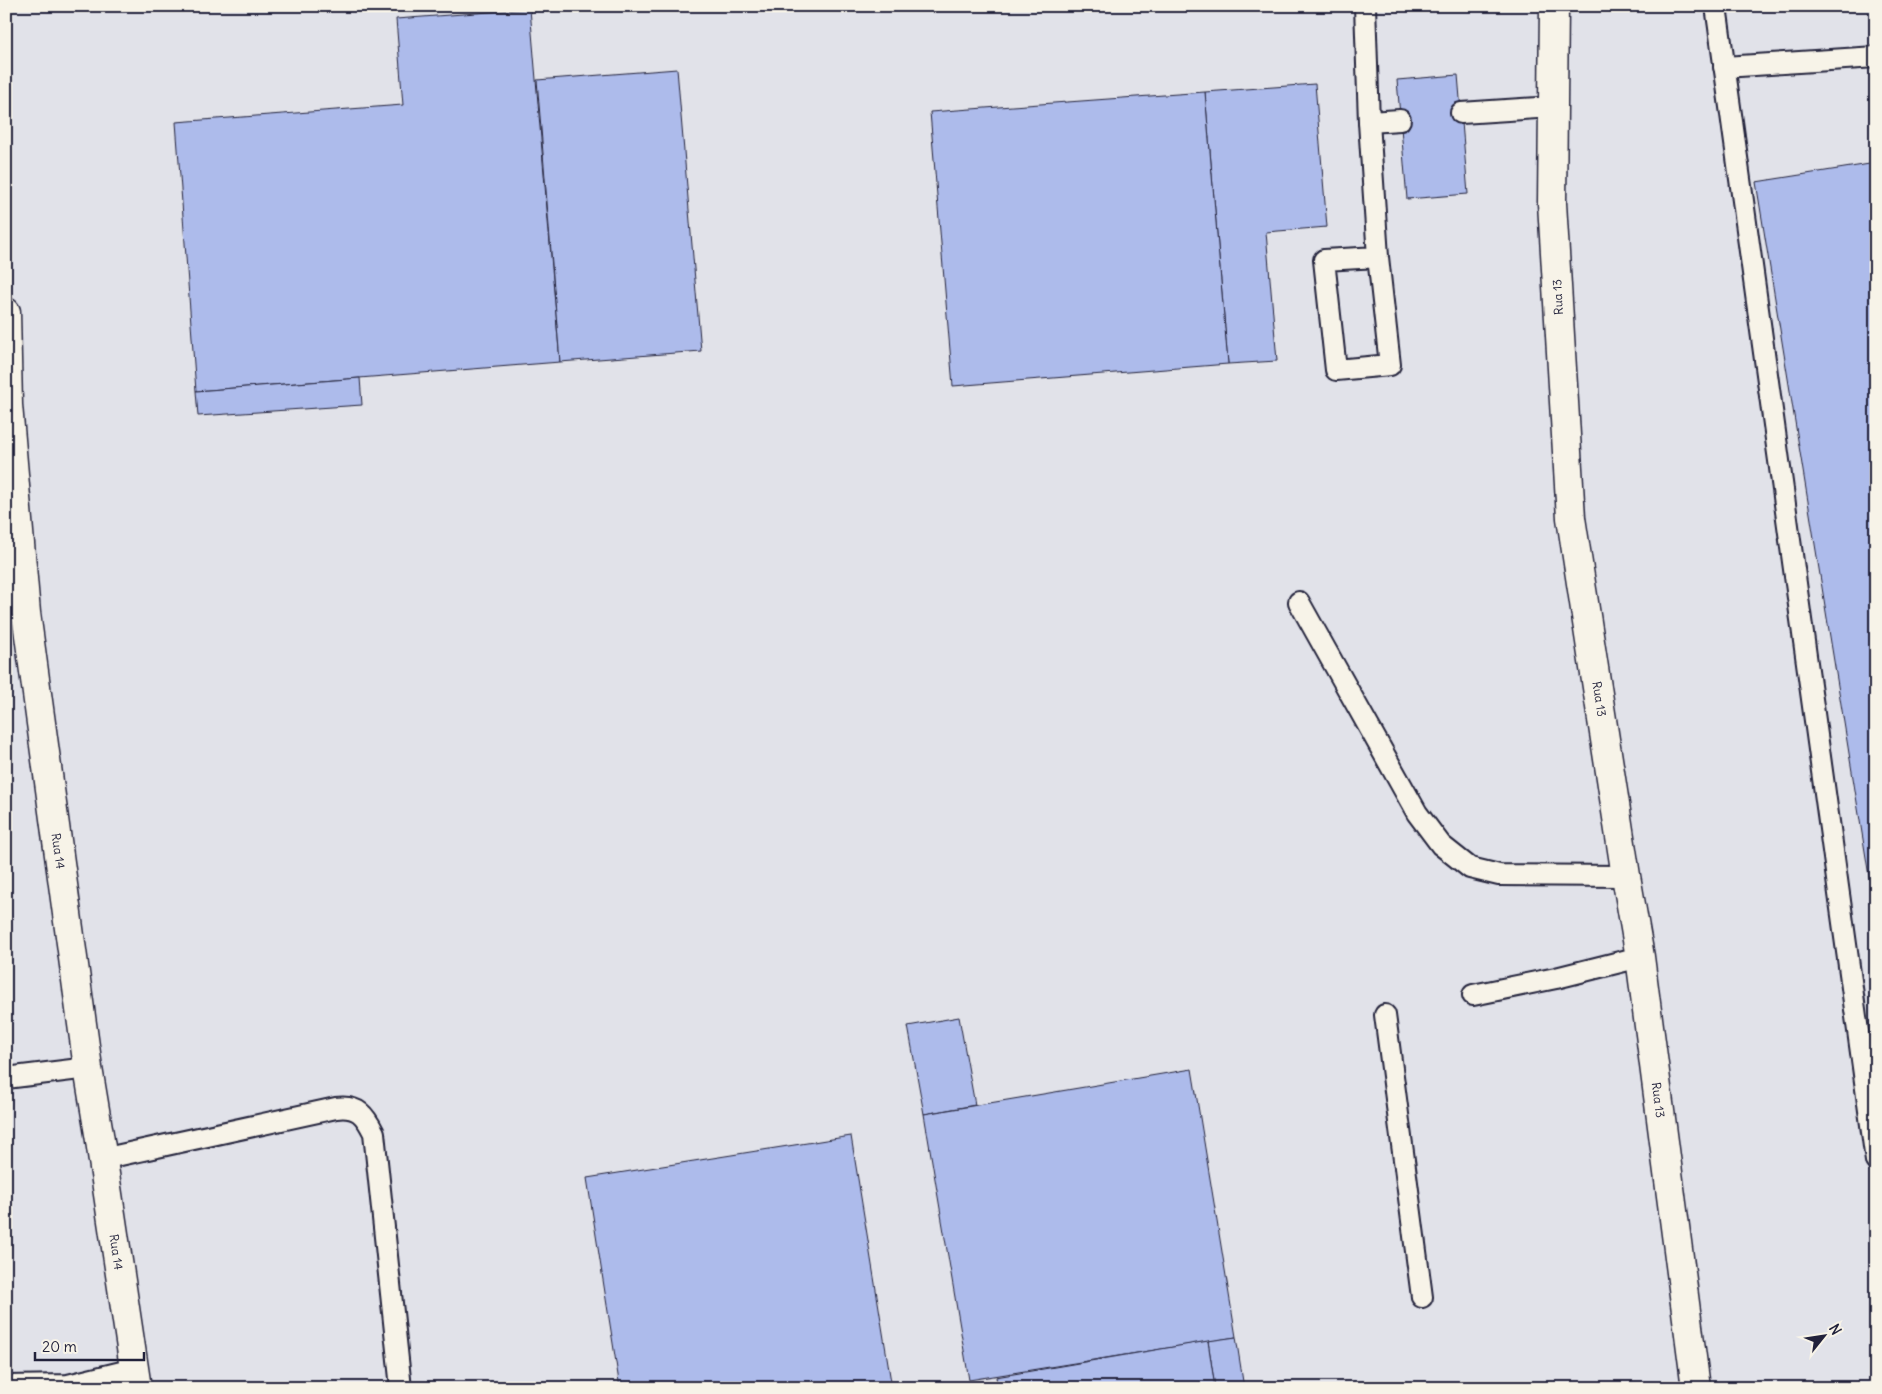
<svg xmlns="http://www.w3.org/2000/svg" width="1882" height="1394" font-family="Delius,sans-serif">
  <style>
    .building { fill: #adbbeb; stroke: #22223b }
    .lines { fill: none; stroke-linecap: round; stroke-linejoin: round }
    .service-casing { stroke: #22223b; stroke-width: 24 }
    .minor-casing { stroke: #22223b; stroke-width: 31 }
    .service { stroke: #f7f3e8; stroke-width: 20 }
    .minor { stroke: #f7f3e8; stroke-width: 28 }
    .labels { text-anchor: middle; stroke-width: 4; stroke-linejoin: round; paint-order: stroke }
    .street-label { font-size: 12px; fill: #22223b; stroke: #f7f3e8 }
  </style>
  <rect width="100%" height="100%" fill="#e1e2e9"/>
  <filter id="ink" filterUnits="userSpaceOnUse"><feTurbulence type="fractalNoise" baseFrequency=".02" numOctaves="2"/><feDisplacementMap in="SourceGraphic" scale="10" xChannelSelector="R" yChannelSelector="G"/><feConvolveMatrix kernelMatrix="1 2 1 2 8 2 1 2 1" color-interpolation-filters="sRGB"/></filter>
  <g filter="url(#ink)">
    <!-- building -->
    <g class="building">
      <polygon points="530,9 560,362 196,391 176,122 403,105 396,19"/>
      <polygon points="677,69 701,351 560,362 537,80"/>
      <polygon points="1458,75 1468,194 1407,199 1397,80"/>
      <polygon points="1315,84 1327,227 1266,232 1277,361 1228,364 1205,92"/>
      <polygon points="1205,92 1228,364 953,386 930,112"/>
      <polygon points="1876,163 1876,919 1756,182"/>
      <polygon points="360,378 362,405 198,416 196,391"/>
      <polygon points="959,1017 975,1105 924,1114 908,1026"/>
      <polygon points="1192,1069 1236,1337 969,1380 924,1114"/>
      <polygon points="851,1136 892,1388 620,1388 587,1178"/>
      <polygon points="1236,1337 1244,1388 1215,1388 1208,1341"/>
      <polygon points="1208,1341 1215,1388 998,1388 996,1377"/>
    </g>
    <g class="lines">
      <!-- service casing -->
      <g class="service-casing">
        <g id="service">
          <polyline points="1365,6 1369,122 1400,120"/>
          <polyline points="1716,6 1876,1161"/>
          <polyline points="1724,67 1876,57"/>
          <polyline points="1461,113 1553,107"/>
          <polyline points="1369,122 1378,257 1390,365 1336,370 1324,260 1378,257"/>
          <polyline points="1299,602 1417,813 1441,845 1470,868 1499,875 1626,876"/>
          <polyline points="1473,995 1556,978 1640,957"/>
          <polyline points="1385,1015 1422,1297"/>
          <polyline points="6,1078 88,1068"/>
          <path d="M102 1159 336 1108C358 1105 365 1115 374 1133L401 1388"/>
          <polyline points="6,1386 68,1385 134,1369"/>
        </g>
      </g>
      <!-- minor casing -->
      <g class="minor-casing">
        <g id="minor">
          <polyline points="1554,6 1552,203 1571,518 1626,876 1640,957 1696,1388"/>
          <polyline points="6,312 8,405 26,613 88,1068 99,1134 137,1388"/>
        </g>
      </g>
      <!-- service -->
      <use href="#service" class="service"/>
      <!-- minor -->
      <use href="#minor" class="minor"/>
    </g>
  </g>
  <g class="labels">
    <!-- street labels -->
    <g class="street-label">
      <text transform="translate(1558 297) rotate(-93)" y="4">Rua 13</text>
      <text transform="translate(1599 699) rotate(81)" y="4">Rua 13</text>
      <text transform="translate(58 851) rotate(82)" y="4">Rua 14</text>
      <text transform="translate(1658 1100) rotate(83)" y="4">Rua 13</text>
      <text transform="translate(116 1252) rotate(82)" y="4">Rua 14</text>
    </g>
  </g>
  <!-- margin -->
  <rect width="1882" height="1394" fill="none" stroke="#f7f3e8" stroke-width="25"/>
  <rect x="12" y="12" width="1857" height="1369" fill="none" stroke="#22223b" stroke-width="2" filter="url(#ink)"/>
  <!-- north arrow -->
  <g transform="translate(1824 1336) rotate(60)" stroke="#f7f3e8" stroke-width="4" paint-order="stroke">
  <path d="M0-4L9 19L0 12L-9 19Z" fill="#22223b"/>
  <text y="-8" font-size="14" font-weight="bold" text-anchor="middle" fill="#22223b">N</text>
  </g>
  <!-- scale -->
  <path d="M35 1352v8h109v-8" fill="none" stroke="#22223b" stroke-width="2.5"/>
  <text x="42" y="1352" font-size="15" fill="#22223b" stroke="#f7f3e8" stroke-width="4" paint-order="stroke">20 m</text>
</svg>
